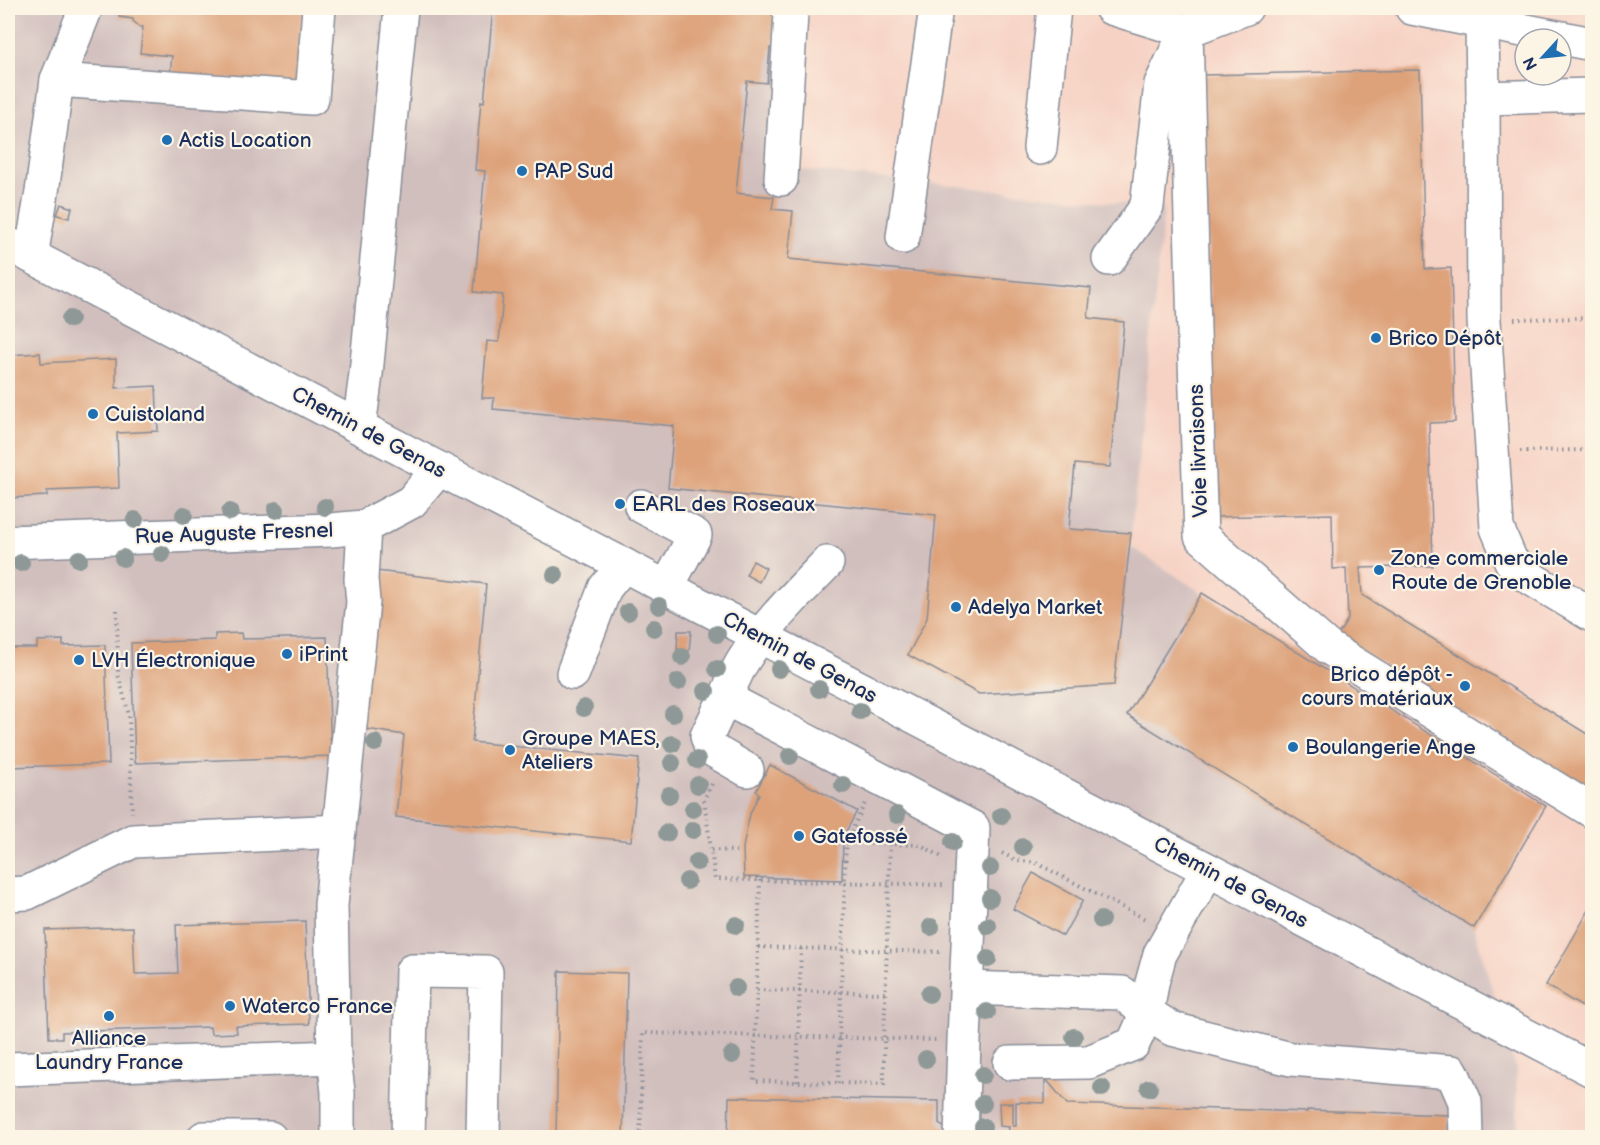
<svg xmlns="http://www.w3.org/2000/svg" width="1600" height="1145" font-family="'Balsamiq Sans',sans-serif">
  <style>
    .built { fill: #f6d2c4; fill-rule: evenodd }
    .industrial { fill: #d1bfbe }
    .building { fill: #dda27a }
    .lines { fill: none; stroke-linecap: round; stroke-linejoin: round }
    .minor-casing { stroke: #888c97; stroke-width: 36 }
    .path { stroke: #888c97; stroke-width: 4; stroke-dasharray: 1.5 4.5; stroke-linecap: butt }
    .minor { stroke: #fff; stroke-width: 33 }
    .tree { fill: #8e9997 }
    .poi-dot { fill: #1f6fb2; stroke: #fcf5e5; stroke-width: 2 }
    .labels { text-anchor: middle; stroke-width: 4.5; stroke-linejoin: round; paint-order: stroke }
    .poi-label { font-size: 21px; fill: #1b2f5e; stroke: #fcf5e5; text-anchor: start }
    .street-label { font-size: 21px; fill: #1b2f5e; stroke: #fcf5e5 }
  </style>
  <rect width="100%" height="100%" fill="#fcf5e5"/>
  <filter id="ink" filterUnits="userSpaceOnUse"><feTurbulence type="fractalNoise" baseFrequency=".0167" numOctaves="2"/><feDisplacementMap in="SourceGraphic" scale="12" xChannelSelector="R" yChannelSelector="G"/><feConvolveMatrix kernelMatrix="1 2 1 2 8 2 1 2 1" color-interpolation-filters="sRGB"/></filter>
  <filter id="wash" filterUnits="userSpaceOnUse"><feTurbulence type="fractalNoise" baseFrequency=".008" numOctaves="4" result="noise"/><feDisplacementMap in="SourceGraphic" scale="24" xChannelSelector="R" yChannelSelector="G"/><feGaussianBlur stdDeviation="1.35" result="paint"/><feColorMatrix in="noise" values="0 0 0 0 0 0 0 0 0 0 0 0 0 0 0 0 0 1.4 0 .05"/><feComposite in="paint" operator="in"/></filter>
  <g filter="url(#wash)">
    <rect width="100%" height="100%" fill="#f4e9d0"/>
    <!-- built -->
    <path class="built" d="M803 8H1592V1137H1518L1516 1068 1474 928 1202 593 1130 546 1164 208 796 169ZM1525 39H1561V75H1525Z"/>
    <!-- industrial -->
    <polygon class="industrial" points="8,8 803,8 796,169 1164,208 1130,546 1202,593 1546,806 1474,928 1516,1068 1518,1137 8,1137"/>
    <g id="blocks">
      <!-- building -->
      <g class="building">
        <polygon points="120,8 304,8 297,85 170,74 172,56 140,53 143,27 140,27 133,21 133,19 119,17"/>
        <polygon points="493,8 773,8 776,12 773,49 770,48 767,83 747,81 736,193 774,197 772,209 793,211 788,259 1091,288 1088,318 1124,322 1110,467 1075,464 1069,529 1131,533 1114,685 979,694 908,655 927,618 936,515 668,488 674,426 493,409 494,398 482,398 487,341 499,342 503,295 474,292 485,171 475,170 481,101 484,102"/>
        <polygon points="1420,70 1425,269 1451,268 1455,422 1429,423 1433,566 1360,568 1362,595 1592,737 1592,792 1337,636 1348,619 1346,568 1333,569 1332,514 1215,517 1203,75"/>
        <polygon points="61,204 72,208 69,218 57,215"/>
        <polygon points="40,353 41,363 116,359 116,388 156,386 158,431 117,433 119,488 47,491 47,496 8,498 8,355"/>
        <polygon points="753,561 766,568 759,582 746,575"/>
        <polygon points="376,571 486,584 472,742 639,759 631,841 396,817 404,735 360,728"/>
        <polygon points="1202,593 1546,806 1474,928 1127,715"/>
        <polygon points="678,631 691,631 689,651 677,649"/>
        <polygon points="241,633 242,639 327,637 331,756 135,763 131,643 215,640 215,634"/>
        <polygon points="63,640 63,646 105,645 109,764 8,767 8,648 37,648 37,641"/>
        <polygon points="770,765 857,811 843,837 842,880 744,877 743,848 746,832 750,814 759,794 756,791"/>
        <polygon points="1033,873 1083,900 1063,936 1013,909"/>
        <polygon points="1592,905 1592,1013 1546,985"/>
        <polygon points="305,921 309,1024 236,1026 237,1033 211,1034 210,1027 62,1032 62,1038 49,1038 45,930 133,927 135,974 178,973 176,925"/>
        <polygon points="559,971 627,973 623,1138 556,1138"/>
        <polygon points="1045,1078 1067,1104 1307,1112 1307,1110 1449,1115 1448,1138 1008,1138 1009,1127 1000,1126 999,1103 1013,1103 1013,1126 1016,1126 1016,1102 1045,1103"/>
        <polygon points="729,1097 939,1101 939,1124 945,1128 945,1133 942,1137 939,1138 728,1138"/>
      </g>
    </g>
  </g>
  <g filter="url(#ink)">
    <use href="#blocks" fill-opacity="0" stroke="#888c97" stroke-width="1.5"/>
    <g class="lines">
      <!-- minor casing -->
      <g class="minor-casing">
        <g id="minor">
          <polyline points="1111,8 1186,31 1194,331 1201,536 1329,648 1592,811"/>
          <polyline points="1412,8 1592,44"/>
          <polyline points="1482,21 1483,98"/>
          <polyline points="57,80 86,8"/>
          <polyline points="1592,95 1483,98 1484,320 1497,528 1511,561 1527,576 1592,615"/>
          <polyline points="1040,148 1054,8"/>
          <polyline points="781,179 791,14 788,8"/>
          <polyline points="903,237 936,8"/>
          <polyline points="8,244 1592,1070"/>
          <polyline points="31,256 42,192 57,80 312,98 319,8"/>
          <polyline points="1109,259 1147,206 1161,84 1186,31 1246,8"/>
          <polyline points="359,427 366,374 401,8"/>
          <polyline points="641,506 695,535 667,587"/>
          <polyline points="8,542 331,530 364,527 411,502 439,469"/>
          <path d="M827 563C797 594 766 624 743 661 736 672 731 686 725 698L973 828 964 1041 961 1138"/>
          <polyline points="573,673 605,588 624,565"/>
          <polyline points="725,698 707,736 711,749 747,770"/>
          <polyline points="8,894 27,893 133,841 339,831"/>
          <polyline points="966,988 1122,993 1147,1013 1172,1029 1291,1059 1452,1072 1465,1102 1466,1138"/>
          <polyline points="334,1057 338,1092 338,1138"/>
          <polyline points="1010,1063 1089,1062 1133,1044 1147,1013 1152,983 1160,954 1208,870"/>
          <polyline points="8,1069 334,1057 331,905 363,602 361,579 364,527"/>
          <polyline points="204,1138 270,1138"/>
          <polyline points="408,1138 412,971 486,972 483,1138"/>
        </g>
      </g>
      <!-- path -->
      <g class="path">
        <polyline points="1514,319 1592,318"/>
        <polyline points="1520,451 1592,450"/>
        <polyline points="117,610 118,674 129,715 132,813"/>
        <polyline points="712,784 704,799 715,879 943,885"/>
        <polyline points="846,843 921,845 942,857"/>
        <polyline points="711,850 736,851"/>
        <polyline points="1002,853 1016,860 1036,863 1147,920"/>
        <polyline points="760,880 754,1081 884,1084 884,1039 890,844"/>
        <polyline points="758,947 940,952"/>
        <polyline points="757,990 885,993"/>
        <polyline points="797,1082 801,948"/>
        <polyline points="838,1083 846,843 865,803"/>
        <polyline points="640,1138 643,1033 937,1040"/>
      </g>
      <!-- minor -->
      <use href="#minor" class="minor"/>
    </g>
    <!-- trees -->
    <g class="tree">
      <circle cx="70" cy="319" r="9"/>
      <circle cx="325" cy="507" r="9"/>
      <circle cx="276" cy="510" r="9"/>
      <circle cx="230" cy="512" r="9"/>
      <circle cx="184" cy="515" r="9"/>
      <circle cx="135" cy="520" r="9"/>
      <circle cx="162" cy="554" r="9"/>
      <circle cx="123" cy="558" r="9"/>
      <circle cx="79" cy="559" r="9"/>
      <circle cx="21" cy="563" r="9"/>
      <circle cx="555" cy="575" r="9"/>
      <circle cx="659" cy="606" r="9"/>
      <circle cx="628" cy="612" r="9"/>
      <circle cx="654" cy="628" r="9"/>
      <circle cx="717" cy="634" r="9"/>
      <circle cx="682" cy="657" r="9"/>
      <circle cx="717" cy="669" r="9"/>
      <circle cx="779" cy="669" r="9"/>
      <circle cx="678" cy="682" r="9"/>
      <circle cx="819" cy="689" r="9"/>
      <circle cx="706" cy="691" r="9"/>
      <circle cx="584" cy="708" r="9"/>
      <circle cx="860" cy="711" r="9"/>
      <circle cx="673" cy="714" r="9"/>
      <circle cx="375" cy="743" r="9"/>
      <circle cx="672" cy="744" r="9"/>
      <circle cx="790" cy="756" r="9"/>
      <circle cx="697" cy="760" r="9"/>
      <circle cx="672" cy="763" r="9"/>
      <circle cx="698" cy="785" r="9"/>
      <circle cx="843" cy="785" r="9"/>
      <circle cx="669" cy="795" r="9"/>
      <circle cx="693" cy="809" r="9"/>
      <circle cx="897" cy="815" r="9"/>
      <circle cx="1001" cy="816" r="9"/>
      <circle cx="693" cy="830" r="9"/>
      <circle cx="667" cy="833" r="9"/>
      <circle cx="953" cy="842" r="9"/>
      <circle cx="1023" cy="847" r="9"/>
      <circle cx="697" cy="862" r="9"/>
      <circle cx="990" cy="868" r="9"/>
      <circle cx="687" cy="881" r="9"/>
      <circle cx="990" cy="898" r="9"/>
      <circle cx="1101" cy="920" r="9"/>
      <circle cx="736" cy="925" r="9"/>
      <circle cx="988" cy="926" r="9"/>
      <circle cx="931" cy="927" r="9"/>
      <circle cx="988" cy="959" r="9"/>
      <circle cx="736" cy="988" r="9"/>
      <circle cx="929" cy="994" r="9"/>
      <circle cx="987" cy="1012" r="9"/>
      <circle cx="1074" cy="1037" r="9"/>
      <circle cx="732" cy="1055" r="9"/>
      <circle cx="926" cy="1059" r="9"/>
      <circle cx="983" cy="1075" r="9"/>
      <circle cx="1102" cy="1088" r="9"/>
      <circle cx="1149" cy="1088" r="9"/>
      <circle cx="983" cy="1104" r="9"/>
      <circle cx="983" cy="1127" r="9"/>
    </g>
  </g>
  <!-- markers -->
  <g class="poi-dot">
    <circle cx="167" cy="140" r="6"/>
    <circle cx="522" cy="171" r="6"/>
    <circle cx="1376" cy="338" r="6"/>
    <circle cx="93" cy="414" r="6"/>
    <circle cx="620" cy="504" r="6"/>
    <circle cx="1379" cy="570" r="6"/>
    <circle cx="956" cy="607" r="6"/>
    <circle cx="287" cy="654" r="6"/>
    <circle cx="79" cy="660" r="6"/>
    <circle cx="1465" cy="686" r="6"/>
    <circle cx="1293" cy="747" r="6"/>
    <circle cx="510" cy="750" r="6"/>
    <circle cx="799" cy="836" r="6"/>
    <circle cx="230" cy="1006" r="6"/>
    <circle cx="109" cy="1016" r="6"/>
  </g>
  <g class="labels">
    <!-- poi labels -->
    <g class="poi-label">
      <text x="179" y="147">Actis Location</text>
      <text x="534" y="178">PAP Sud</text>
      <text x="1388" y="345">Brico Dépôt</text>
      <text x="105" y="421">Cuistoland</text>
      <text x="632" y="511">EARL des Roseaux</text>
      <text x="1391" y="565">Zone commerciale<tspan x="1391" dy="24">Route de Grenoble</tspan></text>
      <text x="968" y="614">Adelya Market</text>
      <text x="299" y="661">iPrint</text>
      <text x="91" y="667">LVH Électronique</text>
      <text x="1453" y="681" text-anchor="end">Brico dépôt -<tspan x="1453" dy="24">cours matériaux</tspan></text>
      <text x="522" y="745">Groupe MAES,<tspan x="522" dy="24">Ateliers</tspan></text>
      <text x="1305" y="754">Boulangerie Ange</text>
      <text x="811" y="843">Gatefossé</text>
      <text x="242" y="1013">Waterco France</text>
      <text x="109" y="1045" text-anchor="middle">Alliance<tspan x="109" dy="24">Laundry France</tspan></text>
    </g>
    <!-- street labels -->
    <g class="street-label">
      <text transform="translate(369 432) rotate(28)" y="7">Chemin de Genas</text>
      <text transform="translate(1198 451) rotate(-92)" y="7">Voie livraisons</text>
      <text transform="translate(234 533) rotate(-2)" y="7">Rue Auguste Fresnel</text>
      <text transform="translate(800 657) rotate(28)" y="7">Chemin de Genas</text>
      <text transform="translate(1231 882) rotate(28)" y="7">Chemin de Genas</text>
    </g>
  </g>
  <!-- margin -->
  <rect width="1600" height="1145" fill="none" stroke="#fcf5e5" stroke-width="30"/>
  <!-- north arrow -->
  <g transform="translate(1543 57) rotate(243)"><circle r="28" fill="#fcf5e5" stroke="#a2a6af" stroke-width="1.5"/>
  <path d="M0-4.5L10 22L0 15L-10 22Z" fill="#1f6fb2"/>
  <text y="-9" font-size="16" font-weight="bold" text-anchor="middle" fill="#1b2f5e">N</text>
  </g>
</svg>
